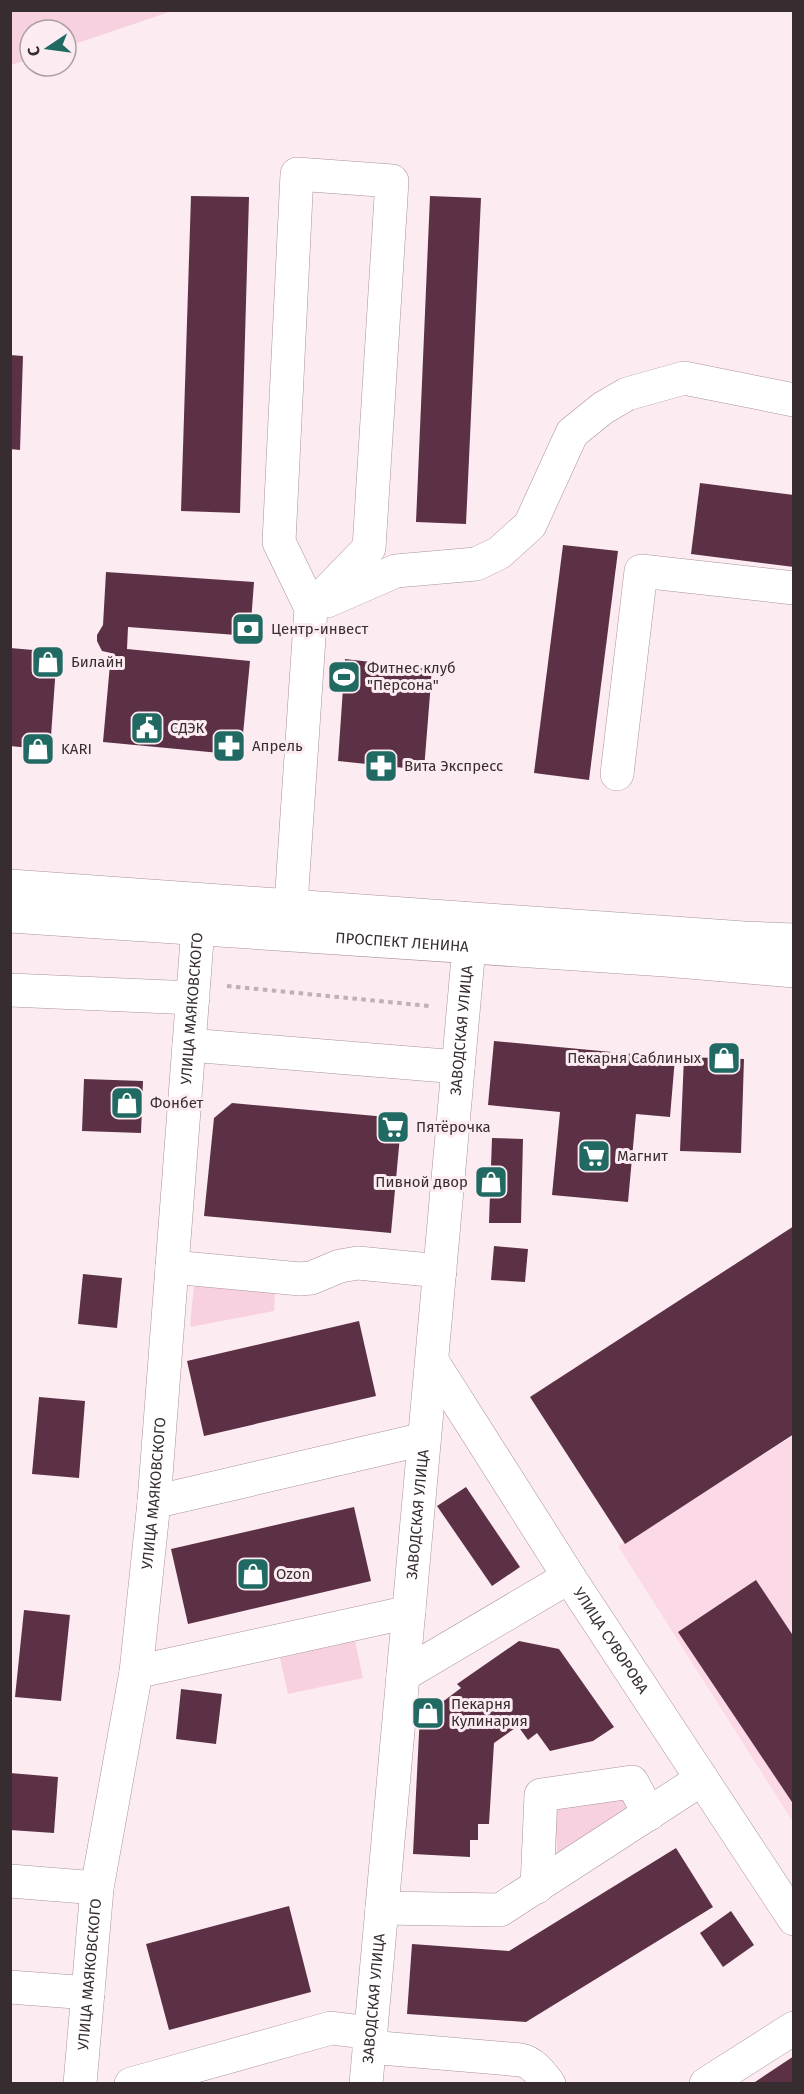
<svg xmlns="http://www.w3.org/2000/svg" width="804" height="2094" font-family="'Fira Sans',sans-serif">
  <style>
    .built { fill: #fcd9e7 }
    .green { fill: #f7d1e0 }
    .building { fill: #5d3145 }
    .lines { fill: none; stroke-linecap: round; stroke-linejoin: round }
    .minor-casing { stroke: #aa929b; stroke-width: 34 }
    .major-casing { stroke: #aa929b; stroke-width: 34 }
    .path { stroke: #beb0b6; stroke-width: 4; stroke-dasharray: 4.5 4.5; stroke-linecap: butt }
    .minor { stroke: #fff; stroke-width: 33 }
    .major { stroke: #fff; stroke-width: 33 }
    .labels { text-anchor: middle; stroke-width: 6; stroke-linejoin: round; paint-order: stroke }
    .poi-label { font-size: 15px; fill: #372d31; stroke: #fcecf2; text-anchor: start }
    .street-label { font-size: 15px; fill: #372d31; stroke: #fcecf2 }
  </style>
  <rect width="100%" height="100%" fill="#fcecf2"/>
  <!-- built -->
  <polygon class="built" points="793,1436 793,1822 618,1546"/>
  <!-- green -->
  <g class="green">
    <polygon points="10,11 11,10 172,11 66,47 66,30 30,30 30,59 11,65"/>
    <polygon points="194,1285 275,1293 274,1311 190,1327"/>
    <polygon points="355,1641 363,1678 288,1694 280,1658"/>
    <polygon points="625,1795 636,1815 558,1863 554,1807"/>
  </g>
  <!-- building -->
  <g class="building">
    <polygon points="191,196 249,197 240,513 181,511"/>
    <polygon points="430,196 481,198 466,524 416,522"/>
    <polygon points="10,355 23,356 20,450 10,449"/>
    <polygon points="700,483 794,495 794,567 691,554"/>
    <polygon points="563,545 618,551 589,780 534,773"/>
    <polygon points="106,572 254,582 250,636 128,627 127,649 250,661 241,755 103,742 111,653 102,651 97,641 97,635 103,625"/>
    <polygon points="10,648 57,652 50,750 10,746"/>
    <polygon points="345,659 432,669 424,770 338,761"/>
    <polygon points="494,1041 675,1058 670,1117 636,1114 628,1202 552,1195 560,1112 488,1105"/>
    <polygon points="684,1057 744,1059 741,1153 680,1151"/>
    <polygon points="84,1079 143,1081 141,1133 82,1131"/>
    <polygon points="232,1103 387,1117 400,1136 391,1233 204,1216 214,1118"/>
    <polygon points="492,1138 523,1139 521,1223 489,1223"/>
    <polygon points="794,1226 794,1434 625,1544 530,1397"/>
    <polygon points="494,1246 528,1249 525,1282 491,1280"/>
    <polygon points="83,1274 122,1278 117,1328 78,1324"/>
    <polygon points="359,1321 376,1396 204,1436 187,1361"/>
    <polygon points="39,1397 85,1401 79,1478 32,1474"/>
    <polygon points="466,1487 520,1567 492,1586 437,1506"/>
    <polygon points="354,1507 371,1581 188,1624 171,1549"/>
    <polygon points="756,1580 794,1637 794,1805 678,1632"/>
    <polygon points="24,1610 70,1615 61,1701 15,1697"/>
    <polygon points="519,1641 559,1649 614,1727 593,1741 550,1751 537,1733 528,1740 518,1726 494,1743 489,1824 478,1824 478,1840 470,1840 470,1857 413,1854 420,1713 436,1714 437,1706 461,1688 457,1684"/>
    <polygon points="181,1689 222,1694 216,1744 176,1739"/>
    <polygon points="10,1773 58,1777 54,1833 10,1830"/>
    <polygon points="676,1848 713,1907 526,2022 407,2014 412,1944 509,1951"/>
    <polygon points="289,1906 311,1992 169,2030 146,1944"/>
    <polygon points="731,1911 754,1945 723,1967 700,1933"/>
    <polygon points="794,2056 794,2084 752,2084"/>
  </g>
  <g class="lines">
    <!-- minor casing -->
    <g class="minor-casing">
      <g id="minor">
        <polyline points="327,601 396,571 476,564 499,553 530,525 572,433 603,408 627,394 684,378 794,400"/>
        <polyline points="617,774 641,571 794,588"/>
        <polyline points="289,934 311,608 279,542 297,174 392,181 369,548 311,608"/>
        <polyline points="10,990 193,998"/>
        <polyline points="189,1045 458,1067"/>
        <polyline points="172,1267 300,1279 311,1278 340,1266 358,1263 440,1271"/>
        <path id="s1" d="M432 1361 569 1577 794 1919"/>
        <polyline points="154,1502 424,1439"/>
        <polyline points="136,1672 409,1612"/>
        <polyline points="403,1675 569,1577"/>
        <polyline points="10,1881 97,1888"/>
        <polyline points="537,1887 541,1795 632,1782 649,1814"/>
        <polyline points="382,1908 500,1910 702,1779"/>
        <polyline points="10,1987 88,1993"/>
        <path d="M369 2047 521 2060C534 2063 541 2074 549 2084"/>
        <path id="s2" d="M80 2084 97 1888 136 1672 154 1502 200 901"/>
        <polyline points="131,2084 331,2028 371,2033"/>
        <path id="s3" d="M366 2084 469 947"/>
        <polyline points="706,2084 794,2028"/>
      </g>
    </g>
    <!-- major casing -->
    <g class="major-casing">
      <g id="major">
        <polyline points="10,886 744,938 794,940"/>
        <path id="s4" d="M10 916 665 960 794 971"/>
      </g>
    </g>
    <!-- path -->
    <polyline class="path" points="227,986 429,1006"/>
    <!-- minor -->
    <use href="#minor" class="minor"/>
    <!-- major -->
    <use href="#major" class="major"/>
  </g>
  <!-- icons -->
  <defs>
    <g id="bank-square" transform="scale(1.725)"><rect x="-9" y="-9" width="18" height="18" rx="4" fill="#216a63" stroke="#fcecf2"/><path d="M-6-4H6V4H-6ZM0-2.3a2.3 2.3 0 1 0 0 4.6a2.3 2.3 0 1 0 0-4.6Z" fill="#fff"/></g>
    <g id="shop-square" transform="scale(1.725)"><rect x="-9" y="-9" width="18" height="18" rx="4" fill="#216a63" stroke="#fcecf2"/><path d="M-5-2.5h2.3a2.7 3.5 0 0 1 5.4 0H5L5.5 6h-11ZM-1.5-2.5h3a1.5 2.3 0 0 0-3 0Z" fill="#fff"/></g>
    <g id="stadium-square" transform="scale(1.725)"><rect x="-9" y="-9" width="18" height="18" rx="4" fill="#216a63" stroke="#fcecf2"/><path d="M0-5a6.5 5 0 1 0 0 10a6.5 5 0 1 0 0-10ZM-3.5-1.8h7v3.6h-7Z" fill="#fff"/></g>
    <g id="civic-square" transform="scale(1.725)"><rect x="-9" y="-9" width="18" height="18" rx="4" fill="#216a63" stroke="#fcecf2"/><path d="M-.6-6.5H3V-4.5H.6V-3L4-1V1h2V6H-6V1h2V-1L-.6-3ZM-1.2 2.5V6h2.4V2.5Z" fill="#fff"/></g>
    <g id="pharmacy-square" transform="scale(1.725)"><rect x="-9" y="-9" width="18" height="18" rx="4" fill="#216a63" stroke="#fcecf2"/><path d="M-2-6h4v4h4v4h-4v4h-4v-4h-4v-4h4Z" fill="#fff"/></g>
    <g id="supermarket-square" transform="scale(1.725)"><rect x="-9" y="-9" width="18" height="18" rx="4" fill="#216a63" stroke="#fcecf2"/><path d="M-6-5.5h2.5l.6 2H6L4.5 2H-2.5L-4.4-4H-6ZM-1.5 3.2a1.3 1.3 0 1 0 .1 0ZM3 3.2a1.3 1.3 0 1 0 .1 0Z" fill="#fff"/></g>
  </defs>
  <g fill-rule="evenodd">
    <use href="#bank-square" x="248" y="629"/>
    <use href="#shop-square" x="48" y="662"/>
    <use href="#stadium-square" x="344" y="677"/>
    <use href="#civic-square" x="147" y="728"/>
    <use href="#pharmacy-square" x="229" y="746"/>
    <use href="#shop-square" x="38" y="749"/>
    <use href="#pharmacy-square" x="381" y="766"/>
    <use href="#shop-square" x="724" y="1058"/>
    <use href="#shop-square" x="127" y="1103"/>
    <use href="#supermarket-square" x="393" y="1127"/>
    <use href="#supermarket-square" x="594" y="1156"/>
    <use href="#shop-square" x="491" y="1182"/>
    <use href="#shop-square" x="253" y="1574"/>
    <use href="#shop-square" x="428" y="1713"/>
  </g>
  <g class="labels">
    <!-- poi labels -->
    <g class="poi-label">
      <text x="271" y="634">Центр-инвест</text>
      <text x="71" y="667">Билайн</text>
      <text x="367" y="673">Фитнес клуб<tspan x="367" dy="17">"Персона"</tspan></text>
      <text x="170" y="733">СДЭК</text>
      <text x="252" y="751">Апрель</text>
      <text x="61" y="754">KARI</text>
      <text x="404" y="771">Вита Экспресс</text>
      <text x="701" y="1063" text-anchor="end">Пекарня Саблиных</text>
      <text x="150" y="1108">Фонбет</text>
      <text x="416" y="1132">Пятёрочка</text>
      <text x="617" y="1161">Магнит</text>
      <text x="468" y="1187" text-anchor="end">Пивной двор</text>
      <text x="276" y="1579">Ozon</text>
      <text x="451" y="1709">Пекарня<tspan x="451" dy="17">Кулинария</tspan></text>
    </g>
    <!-- street labels -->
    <g class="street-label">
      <text dy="5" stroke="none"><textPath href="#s4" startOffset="393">ПРОСПЕКТ ЛЕНИНА</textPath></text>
      <text dy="5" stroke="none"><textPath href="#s2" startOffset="1082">УЛИЦА МАЯКОВСКОГО</textPath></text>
      <text dy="5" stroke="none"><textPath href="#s3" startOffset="1058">ЗАВОДСКАЯ УЛИЦА</textPath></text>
      <text dy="5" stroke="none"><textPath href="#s2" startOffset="596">УЛИЦА МАЯКОВСКОГО</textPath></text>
      <text dy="5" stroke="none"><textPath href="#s3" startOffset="572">ЗАВОДСКАЯ УЛИЦА</textPath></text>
      <text dy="5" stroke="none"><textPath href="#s1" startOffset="332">УЛИЦА СУВОРОВА</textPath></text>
      <text dy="5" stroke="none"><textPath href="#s2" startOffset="110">УЛИЦА МАЯКОВСКОГО</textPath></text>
      <text dy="5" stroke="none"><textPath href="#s3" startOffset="86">ЗАВОДСКАЯ УЛИЦА</textPath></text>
    </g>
  </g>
  <!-- border -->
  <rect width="804" height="2094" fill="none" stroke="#372d31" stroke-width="24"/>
  <!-- north arrow -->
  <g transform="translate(48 48) rotate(257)"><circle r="28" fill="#fcecf2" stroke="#ada0a5" stroke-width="1.5"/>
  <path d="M0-4.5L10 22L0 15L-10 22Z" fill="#216a63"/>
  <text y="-9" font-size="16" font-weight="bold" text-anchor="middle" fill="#372d31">С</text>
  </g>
</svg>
